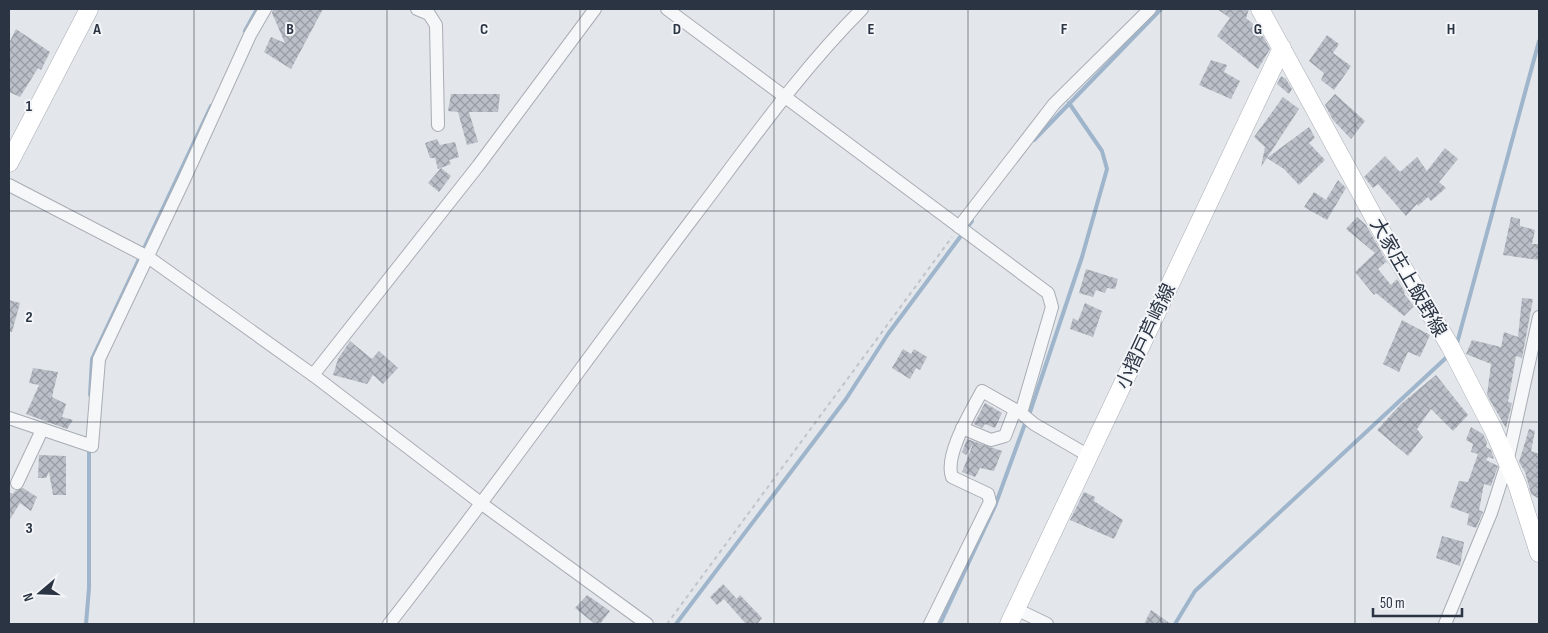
<svg xmlns="http://www.w3.org/2000/svg" width="1548" height="633" font-family="'Sofia Sans Condensed','Noto Sans JP',sans-serif">
  <style>
    .lines { fill: none; stroke-linecap: round; stroke-linejoin: round }
    .stream { stroke: #9eb5cb; stroke-width: 4 }
    .building { fill: url(#building-cross-hatch) }
    .street-casing { stroke: #a8adb5; stroke-width: 14 }
    .secondary-casing { stroke: #a8adb5; stroke-width: 19 }
    .path { stroke: #c1c4ca; stroke-width: 2; stroke-dasharray: 4 4; stroke-linecap: butt }
    .street { stroke: #f6f7f9; stroke-width: 12 }
    .secondary { stroke: #fff; stroke-width: 18 }
    .grid { fill: none; stroke: #2b3443; stroke-width: 1; stroke-opacity: 0.55 }
    .labels { text-anchor: middle; stroke-width: 4; stroke-linejoin: round; paint-order: stroke }
    .street-label { font-size: 19px; fill: #2b3443; stroke: #f3f5f8 }
    .grid-label { font-size: 16px; text-anchor: middle; font-weight: bold; fill: #2b3443; stroke: #f3f5f8; stroke-width: 4; stroke-linejoin: round; paint-order: stroke }
  </style>
  <defs>
    <pattern id="building-cross-hatch" width="8" height="8" patternUnits="userSpaceOnUse" patternTransform="scale(1.25)"><rect width="8" height="8" fill="#babfc8"/><path d="M0 0l8 8M0 8l8-8" fill="none" stroke="#979ca4"/></pattern>
  </defs>
  <rect width="100%" height="100%" fill="#e3e6eb"/>
  <g class="lines">
    <!-- stream -->
    <g class="stream">
      <polyline points="245,31 257,9"/>
      <polyline points="1034,140 1161,9"/>
      <polyline points="1456,347 1539,41"/>
      <polyline points="90,395 92,359 211,106"/>
      <polyline points="1029,415 1082,257 1107,169 1102,151 1069,103"/>
      <polyline points="86,624 89,588 89,447"/>
      <polyline points="676,624 846,399 888,334 972,221"/>
      <polyline points="940,624 995,506 1026,421"/>
      <polyline points="1175,624 1195,591 1448,356"/>
    </g>
  </g>
  <!-- building -->
  <g class="building">
    <polygon points="273,9 323,9 291,69 264,52 271,37 285,43 272,13"/>
    <polygon points="1217,9 1249,9 1246,18 1259,29 1270,49 1258,69 1217,36 1230,18"/>
    <polygon points="16,29 50,52 41,70 38,68 20,97 9,92 9,43"/>
    <polygon points="1327,35 1339,44 1333,53 1351,66 1334,90 1321,80 1324,73 1309,61"/>
    <polygon points="1211,60 1227,65 1224,72 1240,81 1231,99 1199,85"/>
    <polygon points="1281,76 1286,79 1292,89 1289,94 1277,84"/>
    <polygon points="451,94 500,94 498,112 469,112 478,142 467,145 458,112 448,111"/>
    <polygon points="1335,94 1365,121 1351,139 1333,120 1325,105"/>
    <polygon points="1283,97 1299,109 1261,167 1265,147 1254,137"/>
    <polygon points="1309,127 1315,138 1309,143 1325,160 1299,185 1284,169 1267,158"/>
    <polygon points="437,139 440,145 455,142 459,157 449,160 451,164 438,169 435,158 430,158 425,143"/>
    <polygon points="1445,148 1458,159 1439,182 1446,188 1431,201 1428,197 1418,206 1417,204 1406,216 1378,184 1373,188 1364,177 1385,156 1400,172 1417,157 1427,171"/>
    <polygon points="441,168 451,176 439,192 428,183"/>
    <polygon points="1338,180 1346,188 1327,220 1304,207 1314,192 1326,200"/>
    <polygon points="1357,217 1366,225 1388,264 1386,262 1378,269 1391,285 1397,279 1405,292 1404,294 1414,306 1404,316 1376,293 1374,295 1355,272 1375,253 1346,229"/>
    <polygon points="1511,217 1520,219 1520,226 1535,230 1532,244 1539,244 1539,260 1503,255"/>
    <polygon points="1086,269 1118,279 1115,289 1107,288 1105,293 1096,290 1093,297 1079,293"/>
    <polygon points="1522,298 1533,299 1522,358 1516,356 1508,402 1512,403 1506,428 1487,395 1491,364 1466,354 1472,340 1501,347 1504,332 1518,337"/>
    <polygon points="9,300 20,303 12,332 9,331"/>
    <polygon points="1085,303 1102,311 1093,337 1070,329 1073,318 1078,321"/>
    <polygon points="1402,320 1430,335 1420,357 1408,352 1399,372 1383,364"/>
    <polygon points="350,341 372,359 379,351 398,368 383,384 373,375 367,384 333,375 338,359"/>
    <polygon points="903,349 911,354 914,349 927,357 920,370 916,368 910,379 892,368"/>
    <polygon points="33,368 58,372 52,397 66,404 62,417 73,420 67,429 26,414 39,385 29,383"/>
    <polygon points="1436,375 1468,415 1453,431 1431,409 1417,429 1423,437 1408,456 1377,430 1401,404"/>
    <polygon points="985,403 1002,413 995,428 985,424 982,428 974,424"/>
    <polygon points="1471,427 1483,434 1487,442 1486,447 1491,450 1494,459 1488,457 1486,460 1498,466 1491,486 1484,484 1479,510 1483,512 1476,528 1467,525 1469,514 1450,507 1459,481 1468,482 1478,454 1471,452 1473,444 1466,440"/>
    <polygon points="1529,429 1535,431 1531,451 1539,454 1539,499 1531,494 1525,472 1519,462"/>
    <polygon points="967,439 1002,451 994,471 980,468 975,477 962,472 973,444 966,455 962,452"/>
    <polygon points="39,455 66,456 66,495 53,495 49,472 46,478 38,478"/>
    <polygon points="23,488 37,497 31,511 20,503 9,521 9,492 13,494 15,491"/>
    <polygon points="1084,492 1095,497 1094,501 1123,520 1114,539 1070,520"/>
    <polygon points="1442,536 1464,542 1460,566 1436,558"/>
    <polygon points="723,584 737,599 740,595 762,618 757,624 746,624 724,599 717,605 710,597"/>
    <polygon points="587,595 610,611 600,624 595,624 575,608"/>
    <polygon points="1151,610 1171,624 1144,624"/>
  </g>
  <g class="lines">
    <!-- street casing -->
    <g class="street-casing">
      <g id="street">
        <polyline points="417,9 429,14 436,25 438,125"/>
        <polyline points="667,9 1048,293 1052,307 1021,413 1034,424 1089,456"/>
        <polyline points="9,185 148,257 313,375 482,504 647,624"/>
        <polyline points="959,227 1054,104 1150,9"/>
        <polyline points="313,375 478,166 595,9"/>
        <polyline points="9,418 92,446 99,359 184,180 250,35 265,9"/>
        <polyline points="962,428 991,440 1005,436 1015,410"/>
        <polyline points="17,483 42,430"/>
        <polyline points="1016,609 1047,624"/>
        <path d="M389 624C493 491 591 353 693 218 747 147 799 72 862 9"/>
        <path d="M930 624 990 502 988 494 952 477C944 455 971 412 982 391L1021 413"/>
        <polyline points="1445,624 1491,513 1507,463 1539,317"/>
      </g>
    </g>
    <!-- secondary casing -->
    <g class="secondary-casing">
      <g id="secondary">
        <polyline points="1260,9 1388,243 1450,346 1493,429 1517,484 1539,553"/>
        <polyline points="9,163 89,9"/>
        <polyline points="1009,624 1282,48"/>
      </g>
    </g>
    <!-- path -->
    <polyline class="path" points="667,624 952,237"/>
    <!-- street -->
    <use href="#street" class="street"/>
    <!-- secondary -->
    <use href="#secondary" class="secondary"/>
  </g>
  <!-- grid -->
  <path class="grid" d="M194 9V624M387 9V624M580 9V624M774 9V624M968 9V624M1161 9V624M1355 9V624M9 211H1539M9 422H1539"/>
  <g class="labels">
    <!-- street labels -->
    <g class="street-label">
      <text transform="translate(1409 277) rotate(60)" y="7">大家庄上飯野線</text>
      <text transform="translate(1145 336) rotate(-65)" y="7">小摺戸芦崎線</text>
    </g>
  </g>
  <g class="grid-label">
    <text x="97" y="34">A</text>
    <text x="290" y="34">B</text>
    <text x="484" y="34">C</text>
    <text x="677" y="34">D</text>
    <text x="871" y="34">E</text>
    <text x="1064" y="34">F</text>
    <text x="1258" y="34">G</text>
    <text x="1451" y="34">H</text>
    <text x="29" y="111">1</text>
    <text x="29" y="322">2</text>
    <text x="29" y="533">3</text>
  </g>
  <!-- border -->
  <rect width="1548" height="633" fill="none" stroke="#2b3443" stroke-width="20"/>
  <!-- north arrow -->
  <g transform="translate(40 593) rotate(251)" stroke="#f3f5f8" stroke-width="4" paint-order="stroke">
  <path d="M0-4L9 19L0 12L-9 19Z" fill="#2b3443"/>
  <text y="-8" font-size="14" font-weight="bold" text-anchor="middle" fill="#2b3443">N</text>
  </g>
  <!-- scale -->
  <path d="M1373 608v8h89v-8" fill="none" stroke="#2b3443" stroke-width="2.5"/>
  <text x="1380" y="608" font-size="15" fill="#2b3443" stroke="#f3f5f8" stroke-width="4" paint-order="stroke">50 m</text>
</svg>
